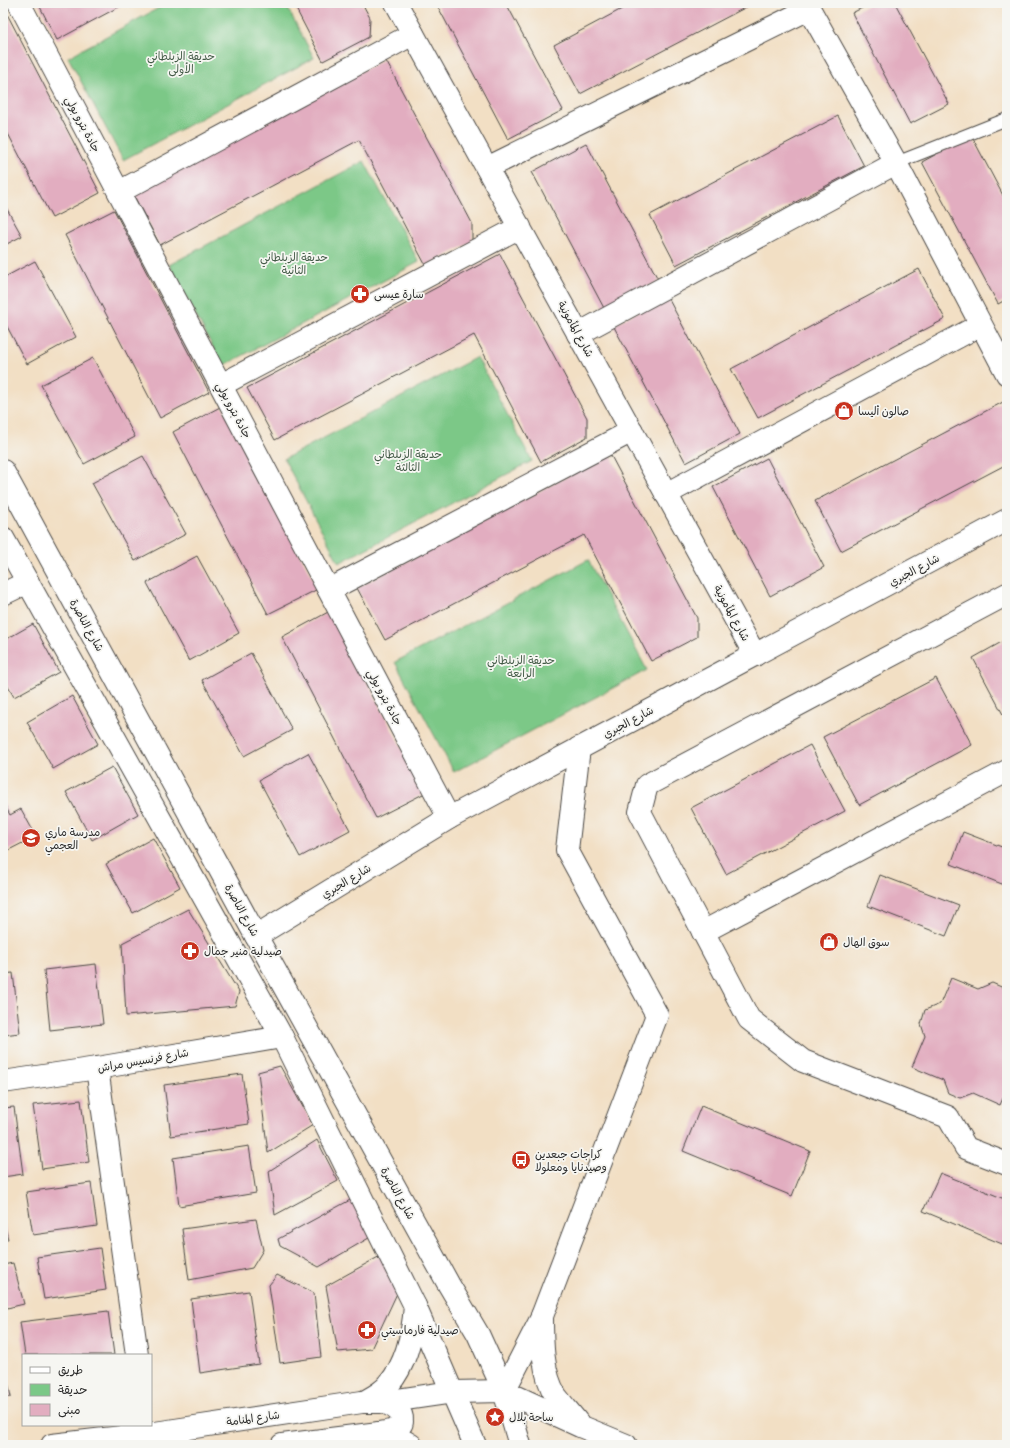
<svg xmlns="http://www.w3.org/2000/svg" width="1010" height="1448" font-family="'Gochi Hand','Playpen Sans Arabic',sans-serif">
  <style>
    .green { fill: #7bc887; stroke: #537a59 }
    .building { fill: #e2adc0 }
    .lines { fill: none; stroke-linecap: round; stroke-linejoin: round }
    .lane-casing { stroke: #494642; stroke-width: 14 }
    .street-casing { stroke: #494642; stroke-width: 24 }
    .secondary-casing { stroke: #494642; stroke-width: 24 }
    .primary-casing { stroke: #494642; stroke-width: 24 }
    .lane { stroke: #fff; stroke-width: 12 }
    .street { stroke: #fff; stroke-width: 22 }
    .secondary { stroke: #fff; stroke-width: 22 }
    .primary { stroke: #fff; stroke-width: 22 }
    .labels { text-anchor: middle; stroke-width: 3.5; stroke-linejoin: round; paint-order: stroke }
    .park-label { font-size: 11px; fill: #435a47; stroke: #f6f6f2 }
    .street-label { font-size: 11px; fill: #2b2b2b; stroke: #f6f6f2 }
    .poi-label { font-size: 11px; fill: #2b2b2b; stroke: #f6f6f2; text-anchor: start }
  </style>
  <rect width="100%" height="100%" fill="#f6f6f2"/>
  <filter id="ink" filterUnits="userSpaceOnUse"><feTurbulence type="fractalNoise" baseFrequency=".025" numOctaves="2"/><feDisplacementMap in="SourceGraphic" scale="8" xChannelSelector="R" yChannelSelector="G"/><feConvolveMatrix kernelMatrix="1 2 1 2 8 2 1 2 1" color-interpolation-filters="sRGB"/></filter>
  <filter id="wash" filterUnits="userSpaceOnUse"><feTurbulence type="fractalNoise" baseFrequency=".012" numOctaves="4" result="noise"/><feDisplacementMap in="SourceGraphic" scale="16" xChannelSelector="R" yChannelSelector="G"/><feGaussianBlur stdDeviation="0.9" result="paint"/><feColorMatrix in="noise" values="0 0 0 0 0 0 0 0 0 0 0 0 0 0 0 0 0 1.4 0 .05"/><feComposite in="paint" operator="in"/></filter>
  <g filter="url(#wash)">
    <rect width="100%" height="100%" fill="#f2dfc4"/>
    <!-- green -->
    <g class="green">
      <polygon points="168,3 285,3 314,58 123,160 68,57"/>
      <polygon points="364,161 419,262 223,366 169,265"/>
      <polygon points="477,357 532,461 339,563 284,459"/>
      <polygon points="588,560 647,670 454,772 395,662"/>
    </g>
    <g id="blocks">
      <!-- building -->
      <g class="building">
        <polygon points="38,3 126,3 57,40"/>
        <polygon points="293,3 362,3 370,18 369,37 323,61"/>
        <polygon points="436,3 506,3 563,110 508,139"/>
        <polygon points="633,3 754,3 580,94 554,45"/>
        <polygon points="872,3 895,3 949,104 910,124 852,13"/>
        <polygon points="6,12 100,193 52,218 3,124 3,13"/>
        <polygon points="385,59 472,223 472,242 426,266 359,140 160,245 132,192"/>
        <polygon points="838,116 864,166 676,265 650,215"/>
        <polygon points="971,135 1007,203 1007,299 998,304 922,162"/>
        <polygon points="586,143 659,281 605,310 532,172"/>
        <polygon points="3,202 22,236 3,246"/>
        <polygon points="114,210 209,392 160,418 65,235"/>
        <polygon points="500,254 587,418 587,437 541,462 474,335 275,440 247,388"/>
        <polygon points="35,261 76,337 27,364 3,319 3,278"/>
        <polygon points="919,269 945,319 758,418 731,369"/>
        <polygon points="667,296 740,434 686,463 613,325"/>
        <polygon points="93,358 135,437 84,464 41,385"/>
        <polygon points="1003,402 1007,409 1007,464 841,551 815,501"/>
        <polygon points="222,406 318,589 268,614 173,432"/>
        <polygon points="610,454 697,618 697,637 651,661 584,535 385,640 357,588"/>
        <polygon points="143,456 186,534 135,561 92,483"/>
        <polygon points="767,458 824,567 770,596 713,487"/>
        <polygon points="197,556 239,633 189,661 147,583"/>
        <polygon points="330,611 425,793 376,818 282,637"/>
        <polygon points="33,624 59,672 14,697 3,678 3,641"/>
        <polygon points="1007,639 1007,722 973,658"/>
        <polygon points="251,653 292,730 244,756 202,680"/>
        <polygon points="936,678 972,745 859,805 823,737"/>
        <polygon points="72,696 98,744 53,769 27,722"/>
        <polygon points="810,745 845,811 726,874 691,808"/>
        <polygon points="308,753 350,830 300,857 259,780"/>
        <polygon points="112,767 138,814 92,840 66,792"/>
        <polygon points="3,802 10,815 21,809 36,836 3,853"/>
        <polygon points="963,832 1007,849 1007,886 951,864"/>
        <polygon points="153,838 180,887 133,913 106,864"/>
        <polygon points="880,875 959,905 946,936 868,906"/>
        <polygon points="188,909 239,992 235,1006 126,1016 122,943"/>
        <polygon points="96,964 103,1024 50,1030 44,970"/>
        <polygon points="13,973 20,1033 3,1035 3,974"/>
        <polygon points="951,978 978,989 992,983 1006,989 1007,992 1007,1089 1000,1105 973,1093 960,1098 948,1093 943,1080 912,1067 925,1036 921,1024 925,1010 940,1004"/>
        <polygon points="280,1066 313,1125 268,1153 258,1072"/>
        <polygon points="242,1074 249,1124 171,1136 164,1085"/>
        <polygon points="81,1100 89,1162 42,1169 33,1105"/>
        <polygon points="701,1106 810,1151 792,1196 683,1151"/>
        <polygon points="14,1107 23,1174 3,1177 3,1108"/>
        <polygon points="317,1140 338,1181 275,1215 269,1171"/>
        <polygon points="249,1146 256,1193 179,1206 173,1158"/>
        <polygon points="940,1173 1007,1200 1007,1246 923,1211"/>
        <polygon points="91,1183 97,1226 33,1235 26,1192"/>
        <polygon points="352,1199 374,1235 319,1267 280,1246 278,1239"/>
        <polygon points="3,1219 8,1239 3,1240"/>
        <polygon points="256,1219 263,1250 252,1268 189,1280 182,1229"/>
        <polygon points="100,1248 106,1290 44,1299 37,1257"/>
        <polygon points="382,1255 399,1289 371,1349 338,1352 326,1286"/>
        <polygon points="13,1263 24,1304 3,1309 3,1265"/>
        <polygon points="277,1275 314,1293 321,1357 280,1363 269,1285"/>
        <polygon points="249,1291 259,1364 200,1373 191,1299"/>
        <polygon points="108,1311 114,1355 25,1355 20,1322"/>
        <polygon points="3,1357 11,1397 3,1398"/>
      </g>
    </g>
  </g>
  <g filter="url(#ink)">
    <use href="#blocks" fill-opacity="0" stroke="#494642" stroke-width="1"/>
    <g class="lines">
      <!-- lane casing -->
      <g class="lane-casing">
        <polyline id="lane" points="896,163 1007,119"/>
      </g>
      <!-- street casing -->
      <g class="street-casing">
        <g id="street">
          <polyline points="19,3 449,818"/>
          <polyline points="806,3 896,163 1007,374"/>
          <polyline points="487,168 809,9"/>
          <polyline points="119,192 413,34"/>
          <polyline points="578,334 896,163"/>
          <polyline points="221,385 520,227"/>
          <polyline points="666,494 980,325"/>
          <polyline points="329,590 632,431"/>
          <polyline points="3,594 28,582"/>
          <polyline points="1007,594 647,785 640,812 749,1019 803,1061 948,1117 966,1148 1007,1164"/>
          <polyline points="703,932 1007,771"/>
          <polyline points="97,1068 137,1355"/>
          <polyline points="3,1082 97,1068 282,1037"/>
        </g>
      </g>
      <!-- secondary casing -->
      <g class="secondary-casing">
        <g id="secondary">
          <polyline points="396,3 755,655"/>
          <polyline points="256,936 449,818 1007,520"/>
          <polyline points="542,1316 657,1015 567,850 579,748"/>
        </g>
      </g>
      <!-- primary casing -->
      <g class="primary-casing">
        <g id="primary">
          <polyline points="3,471 256,936 449,1285 478,1334 504,1391 520,1445"/>
          <polyline points="3,538 282,1037 415,1306 475,1445"/>
          <path d="M542 1316C542 1341 542 1374 556 1396 563 1405 571 1414 578 1423"/>
          <polyline points="504,1391 541,1319"/>
          <path d="M364 1402C373 1397 383 1392 389 1384 407 1363 413 1332 415 1306"/>
          <path d="M379 1433C384 1432 392 1432 397 1428 400 1427 402 1424 402 1421 403 1410 392 1406 384 1402"/>
          <polyline points="52,1445 148,1434 362,1402 384,1402 453,1392 504,1391 580,1426 626,1445"/>
          <polyline points="282,1445 379,1433 406,1442 411,1445"/>
        </g>
      </g>
      <!-- lane -->
      <use href="#lane" class="lane"/>
      <!-- street -->
      <use href="#street" class="street"/>
      <!-- secondary -->
      <use href="#secondary" class="secondary"/>
      <!-- primary -->
      <use href="#primary" class="primary"/>
    </g>
  </g>
  <!-- icons -->
  <defs>
    <g id="pharmacy-disc" transform="scale(1)"><circle r="9.5" fill="#c8321e" stroke="#f6f6f2"/><path d="M-2-6h4v4h4v4h-4v4h-4v-4h-4v-4h4Z" fill="#fff"/></g>
    <g id="shop-disc" transform="scale(1)"><circle r="9.5" fill="#c8321e" stroke="#f6f6f2"/><path d="M-5-2.5h2.3a2.7 3.5 0 0 1 5.4 0H5L5.5 6h-11ZM-1.5-2.5h3a1.5 2.3 0 0 0-3 0Z" fill="#fff"/></g>
    <g id="school-disc" transform="scale(1)"><circle r="9.5" fill="#c8321e" stroke="#f6f6f2"/><path d="M0-5L7-2L0 1L-7-2ZM-4 1L0 2.5L4 1V4Q0 6-4 4Z" fill="#fff"/></g>
    <g id="bus-disc" transform="scale(1)"><circle r="9.5" fill="#c8321e" stroke="#f6f6f2"/><path d="M-5-6H5V4H4V6H2V4H-2V6H-4V4H-5ZM-3.5-4V0h7V-4ZM-3.5 1.2v1.5H-2V1.2ZM2 1.2v1.5H3.5V1.2Z" fill="#fff"/></g>
    <g id="sight-disc" transform="scale(1)"><circle r="9.5" fill="#c8321e" stroke="#f6f6f2"/><path d="M0-6L1.8-2.2L6-1.7L2.9 1.2L3.7 5.4L0 3.3L-3.7 5.4L-2.9 1.2L-6-1.7L-1.8-2.2Z" fill="#fff"/></g>
  </defs>
  <g fill-rule="evenodd">
    <use href="#pharmacy-disc" x="360" y="294"/>
    <use href="#shop-disc" x="844" y="411"/>
    <use href="#school-disc" x="31" y="838"/>
    <use href="#shop-disc" x="829" y="942"/>
    <use href="#pharmacy-disc" x="190" y="951"/>
    <use href="#bus-disc" x="521" y="1160"/>
    <use href="#pharmacy-disc" x="367" y="1330"/>
    <use href="#sight-disc" x="495" y="1417"/>
  </g>
  <g class="labels">
    <!-- park labels -->
    <g class="park-label">
      <text x="181" y="60">حديقة الزبلطاني<tspan x="181" dy="13">الأولى</tspan></text>
      <text x="294" y="261">حديقة الزبلطاني<tspan x="294" dy="13">الثانية</tspan></text>
      <text x="408" y="458">حديقة الزبلطاني<tspan x="408" dy="13">الثالثة</tspan></text>
      <text x="521" y="664">حديقة الزبلطاني<tspan x="521" dy="13">الرابعة</tspan></text>
    </g>
    <!-- street labels -->
    <g class="street-label">
      <text transform="translate(83 124) rotate(62)" y="4">جادة بترو بولي</text>
      <text transform="translate(576 329) rotate(61)" y="4">شارع المأمونية</text>
      <text transform="translate(234 410) rotate(62)" y="4">جادة بترو بولي</text>
      <text transform="translate(914 570) rotate(-28)" y="4">شارع الجبري</text>
      <text transform="translate(732 613) rotate(61)" y="4">شارع المأمونية</text>
      <text transform="translate(87 625) rotate(61)" y="4">شارع الناصرة</text>
      <text transform="translate(385 697) rotate(62)" y="4">جادة بترو بولي</text>
      <text transform="translate(628 722) rotate(-28)" y="4">شارع الجبري</text>
      <text transform="translate(346 881) rotate(-31)" y="4">شارع الجبري</text>
      <text transform="translate(242 910) rotate(61)" y="4">شارع الناصرة</text>
      <text transform="translate(143 1060) rotate(-10)" y="4">شارع فرنسيس مراش</text>
      <text transform="translate(398 1193) rotate(61)" y="4">شارع الناصرة</text>
      <text transform="translate(253 1418) rotate(-8)" y="4">شارع المنامة</text>
    </g>
    <!-- poi labels -->
    <g class="poi-label">
      <text x="374" y="298">سارة عيسى</text>
      <text x="858" y="415">صالون أليسا</text>
      <text x="45" y="836">مدرسة ماري<tspan x="45" dy="13">العجمي</tspan></text>
      <text x="843" y="946">سوق الهال</text>
      <text x="204" y="955">صيدلية منير جمال</text>
      <text x="535" y="1158">كراجات جبعدين<tspan x="535" dy="13">وصيدنايا ومعلولا</tspan></text>
      <text x="381" y="1334">صيدلية فارماسيتي</text>
      <text x="509" y="1421">ساحة بلال</text>
    </g>
  </g>
  <!-- margin -->
  <rect width="1010" height="1448" fill="none" stroke="#f6f6f2" stroke-width="16"/>
  <!-- legend -->
  <rect x="22" y="1354" width="130" height="72" fill="#f6f6f2" stroke="#a5a5a2"/>
  <rect x="30" y="1367" width="20" height="6" fill="#ffffff" stroke="#a5a5a2"/>
  <text x="58" y="1374" font-size="12" fill="#2b2b2b">طريق</text>
  <rect x="30" y="1384" width="20" height="12" fill="#7bc887" stroke="#a5a5a2"/>
  <text x="58" y="1394" font-size="12" fill="#2b2b2b">حديقة</text>
  <rect x="30" y="1404" width="20" height="12" fill="#e2adc0" stroke="#a5a5a2"/>
  <text x="58" y="1414" font-size="12" fill="#2b2b2b">مبنى</text>
</svg>
